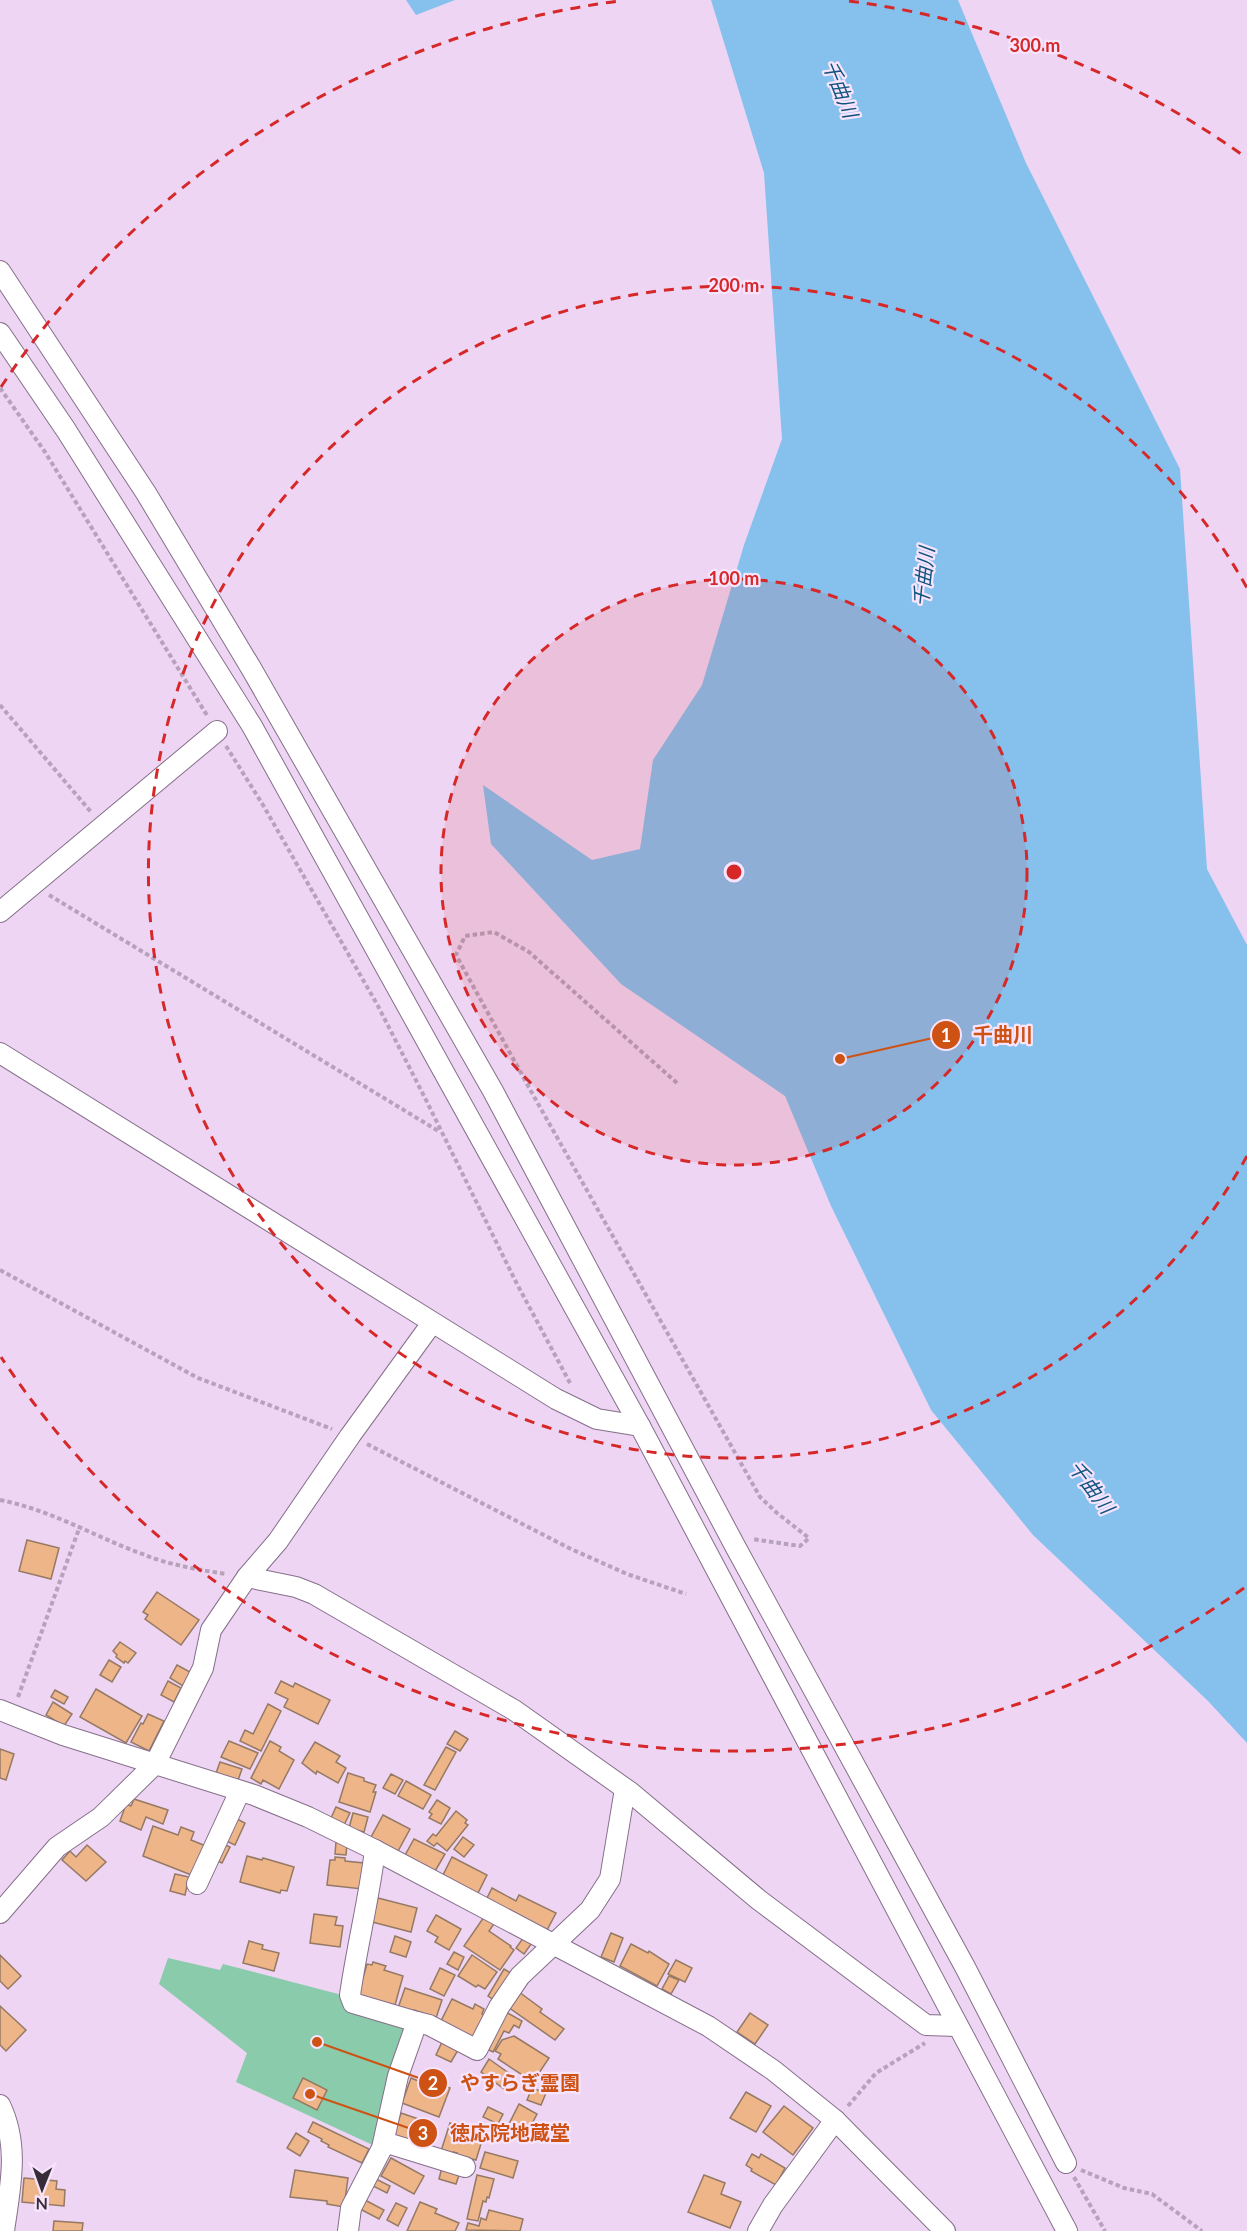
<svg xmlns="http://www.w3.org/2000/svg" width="1247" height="2231" font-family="Lato,'Noto Sans JP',sans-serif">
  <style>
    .green { fill: #89cbab }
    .water { fill: #86c1ed }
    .building { fill: #eeb589; stroke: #967963; stroke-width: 1.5 }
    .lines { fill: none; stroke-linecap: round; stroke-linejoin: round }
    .minor-casing { stroke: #856f8a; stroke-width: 22 }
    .path { stroke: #b6a2bb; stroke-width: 4; stroke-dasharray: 4.5 3; stroke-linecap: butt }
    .minor { stroke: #fff; stroke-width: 20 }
    .ring { fill: none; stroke: #d62828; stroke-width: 3; stroke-dasharray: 10 8 }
    .labels { text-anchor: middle; stroke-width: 4.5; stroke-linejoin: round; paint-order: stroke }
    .water-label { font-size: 20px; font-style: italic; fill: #0f557e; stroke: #f8e4fd }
    .centre { fill: #d62828; stroke: #f8e4fd; stroke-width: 3 }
    .ring-label { font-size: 18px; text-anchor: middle; font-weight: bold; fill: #d62828; stroke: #f8e4fd; stroke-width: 4.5; stroke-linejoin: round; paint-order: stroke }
    .leader { fill: none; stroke: #cd5213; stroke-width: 2 }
    .callout-dot { fill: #cd5213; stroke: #f8e4fd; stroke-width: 2 }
    .mark-label { font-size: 18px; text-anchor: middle; font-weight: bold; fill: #fff }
    .callout-label { font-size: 20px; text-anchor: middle; font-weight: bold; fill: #cd5213; stroke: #f8e4fd; stroke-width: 4.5; stroke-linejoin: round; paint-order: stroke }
  </style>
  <rect width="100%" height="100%" fill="#eed5f4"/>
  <!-- green -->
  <polygon class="green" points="168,1958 220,1970 223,1964 342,1995 400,2024 405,2031 377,2147 236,2082 247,2053 159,1984"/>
  <!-- water -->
  <g class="water">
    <polygon points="406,0 455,0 416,15"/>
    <polygon points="711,0 958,0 1026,163 1180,469 1207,869 1247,945 1247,1743 1208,1701 1033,1535 931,1410 831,1206 785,1096 621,984 491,844 483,785 592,860 640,849 653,760 702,685 744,545 782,439 764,173"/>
  </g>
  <!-- building -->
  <g class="building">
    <polygon points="27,1540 59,1548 51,1579 19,1571"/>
    <polygon points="157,1592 199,1620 181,1645 145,1619 148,1615 143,1612"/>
    <polygon points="120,1642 136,1653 128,1663 125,1661 124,1663 116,1657 117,1655 113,1651"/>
    <polygon points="109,1660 121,1667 112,1682 100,1675"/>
    <polygon points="177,1665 190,1672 183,1686 170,1678"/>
    <polygon points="168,1681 181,1688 174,1702 161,1695"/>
    <polygon points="281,1681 293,1687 295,1683 330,1700 318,1724 284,1707 288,1699 275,1693"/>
    <polygon points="96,1689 142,1716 126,1743 80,1717"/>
    <polygon points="55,1690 68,1697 64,1704 51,1697"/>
    <polygon points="53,1702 72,1714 64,1726 46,1715"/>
    <polygon points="268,1704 281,1711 261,1751 240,1741 245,1730 253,1734"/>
    <polygon points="148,1714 164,1721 149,1751 131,1742 141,1723 143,1724"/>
    <polygon points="455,1731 468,1739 460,1751 447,1744"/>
    <polygon points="229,1741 258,1753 250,1769 221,1757"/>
    <polygon points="270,1741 281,1747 279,1751 294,1760 279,1789 263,1780 261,1784 251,1778"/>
    <polygon points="315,1742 340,1756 336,1762 346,1768 338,1783 317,1771 316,1774 302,1763"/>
    <polygon points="446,1747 456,1752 435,1790 424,1785"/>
    <polygon points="0,1749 14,1754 6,1780 0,1778"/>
    <polygon points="220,1762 242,1769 237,1783 215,1776"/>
    <polygon points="348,1773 364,1778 364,1781 376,1785 373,1792 376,1792 370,1812 339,1802"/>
    <polygon points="391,1774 403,1780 395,1794 383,1788"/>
    <polygon points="406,1781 431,1795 423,1809 398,1796"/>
    <polygon points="134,1799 168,1810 163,1824 146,1817 141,1830 120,1821 126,1804 131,1806"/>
    <polygon points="437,1800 450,1808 441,1824 429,1818 432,1814 429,1812"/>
    <polygon points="336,1807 350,1813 344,1825 331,1818"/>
    <polygon points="456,1811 467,1820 465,1823 468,1825 447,1851 437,1843 434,1846 427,1841 433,1834 436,1836"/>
    <polygon points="353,1813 368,1817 364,1832 349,1828"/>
    <polygon points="383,1815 410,1829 397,1853 370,1839"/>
    <polygon points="233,1817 245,1823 235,1845 222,1839"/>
    <polygon points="153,1826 178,1835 181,1827 194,1832 191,1840 206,1846 194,1876 143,1856"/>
    <polygon points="463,1837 474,1845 464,1857 454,1849"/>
    <polygon points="414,1839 445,1854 434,1873 404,1857"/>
    <polygon points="336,1842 347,1843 346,1855 335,1854"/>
    <polygon points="221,1843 230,1847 222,1863 213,1859"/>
    <polygon points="87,1845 106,1862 86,1881 62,1860 70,1851 76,1857"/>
    <polygon points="247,1856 262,1860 263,1858 294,1867 287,1891 281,1890 280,1893 240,1882"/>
    <polygon points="335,1857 345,1858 345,1861 364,1863 362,1889 327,1885 330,1860 335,1860"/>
    <polygon points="452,1857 487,1875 477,1895 442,1877"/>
    <polygon points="175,1874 189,1877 185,1895 170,1891"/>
    <polygon points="492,1888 516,1901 519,1895 556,1913 546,1932 487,1898"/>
    <polygon points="378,1898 417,1908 411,1932 372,1922"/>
    <polygon points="314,1914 337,1917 335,1925 343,1926 340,1947 310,1943"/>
    <polygon points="486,1914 496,1921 489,1931 511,1946 510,1947 514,1950 500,1970 464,1946"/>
    <polygon points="436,1915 461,1929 449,1950 435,1942 438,1937 427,1931"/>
    <polygon points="611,1933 623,1938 614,1962 601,1957"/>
    <polygon points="526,1934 534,1940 524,1954 516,1948"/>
    <polygon points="395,1936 411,1942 406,1957 390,1952"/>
    <polygon points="249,1941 263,1945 262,1949 279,1953 274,1971 243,1963"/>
    <polygon points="631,1944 648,1953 649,1951 669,1964 657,1986 620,1966"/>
    <polygon points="454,1952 464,1957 458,1970 447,1964"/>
    <polygon points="0,1955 21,1976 8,1989 0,1981"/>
    <polygon points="472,1955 497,1972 485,1989 478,1985 476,1987 458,1976"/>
    <polygon points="676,1960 692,1968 685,1982 668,1974"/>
    <polygon points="373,1962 386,1966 384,1970 403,1976 395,2005 358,1995 367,1964 372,1965"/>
    <polygon points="440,1968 455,1975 444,1996 430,1989"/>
    <polygon points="504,1969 514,1975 497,2002 488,1996"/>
    <polygon points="669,1976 679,1980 671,1994 662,1989"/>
    <polygon points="405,1988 442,2000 436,2018 414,2010 413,2013 398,2008"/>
    <polygon points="519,1992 542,2009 540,2012 564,2029 555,2040 508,2007"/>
    <polygon points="452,1999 473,2009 475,2004 484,2009 482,2014 486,2016 475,2038 441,2021"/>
    <polygon points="0,2006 26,2030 6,2051 0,2045"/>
    <polygon points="504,2011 522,2021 519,2028 514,2025 509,2033 504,2031 493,2052 485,2048"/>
    <polygon points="750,2013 768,2025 755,2044 737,2032"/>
    <polygon points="514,2036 549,2058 533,2082 498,2059 501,2054 495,2051 502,2040"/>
    <polygon points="442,2042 458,2050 451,2062 436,2055"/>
    <polygon points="489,2059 513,2076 504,2089 481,2072"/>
    <polygon points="303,2078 327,2090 317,2110 293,2098"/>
    <polygon points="411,2078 433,2087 435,2083 450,2088 439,2117 402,2103"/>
    <polygon points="532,2088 546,2093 541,2105 527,2100"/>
    <polygon points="746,2092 771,2106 756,2132 730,2118"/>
    <polygon points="519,2104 537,2114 524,2139 506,2130"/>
    <polygon points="784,2106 813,2128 793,2155 763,2132"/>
    <polygon points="488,2107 503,2114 498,2124 483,2117"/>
    <polygon points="401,2113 433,2124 434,2133 429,2150 393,2137"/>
    <polygon points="313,2122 369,2149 362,2163 328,2147 329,2145 321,2141 322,2139 308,2132"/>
    <polygon points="450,2123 484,2134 476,2160 456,2155 457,2153 453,2152 452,2155 441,2151"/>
    <polygon points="296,2133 309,2141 300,2156 287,2148"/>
    <polygon points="485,2152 518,2161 513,2178 480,2168"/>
    <polygon points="752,2154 759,2158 761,2154 785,2168 776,2185 751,2171 752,2169 746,2165"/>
    <polygon points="391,2158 424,2176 414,2194 381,2176"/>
    <polygon points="442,2167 460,2172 456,2184 439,2179"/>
    <polygon points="295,2170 348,2178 344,2207 327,2204 327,2201 290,2197"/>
    <polygon points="477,2175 494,2179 489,2198 487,2197 486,2202 483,2201 478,2221 467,2219"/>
    <polygon points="704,2175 725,2183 721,2194 741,2202 730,2228 688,2212"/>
    <polygon points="24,2178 57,2181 56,2189 65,2190 64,2206 22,2202"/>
    <polygon points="376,2179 390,2186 387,2193 373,2186"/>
    <polygon points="365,2200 384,2210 379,2219 360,2209"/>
    <polygon points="420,2202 437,2209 435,2213 459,2223 455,2231 407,2231"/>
    <polygon points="396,2203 407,2208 398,2226 387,2220"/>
    <polygon points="489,2210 523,2219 520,2231 466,2230 468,2223 479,2226 481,2218 486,2220"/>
    <polygon points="54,2221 83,2223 82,2231 53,2231"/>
  </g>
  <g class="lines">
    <!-- minor casing -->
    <g class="minor-casing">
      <g id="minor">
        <polyline points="0,271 146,493 251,668 493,1091 735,1546 965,1967 1066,2163"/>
        <polyline points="0,333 66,430 252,726 640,1426 1067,2231"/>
        <polyline points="0,912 217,731"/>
        <polyline points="0,1053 556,1399 597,1419 640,1426"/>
        <polyline points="247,1577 296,1587 314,1594 514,1710 630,1792 759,1900 926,2025 957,2026"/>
        <polyline points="0,1710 63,1735 254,1795 308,1817 375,1850 708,2026 773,2070 835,2120 945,2231"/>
        <polyline points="197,1884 240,1791"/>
        <polyline points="0,1913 57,1847 101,1817 155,1764 203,1668 211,1630 247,1577 278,1541 350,1436 432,1323"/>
        <polyline points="417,2022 429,2025 477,2050 499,2007 520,1976 590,1910 610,1879 625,1789"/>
        <path d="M0 2105C20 2146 10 2188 4 2231"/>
        <polyline points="384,2142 465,2167"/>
        <path d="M348 2231 351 2208 382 2148 398 2076 417 2022 353 2003 350 1995C357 1946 369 1899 375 1850"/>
        <polyline points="758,2231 773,2205 835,2120"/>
      </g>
    </g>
    <!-- path -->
    <g class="path">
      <polyline points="0,388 45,452 208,717"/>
      <polyline points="0,705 91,812"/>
      <polyline points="226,746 263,805 378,1006 425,1098 517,1284 570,1383"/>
      <polyline points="49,895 440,1132"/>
      <polyline points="677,1083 529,952 494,932 465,936 456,955 532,1093 760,1497 777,1513 809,1538 800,1546 752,1539"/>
      <polyline points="0,1270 198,1378 332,1429"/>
      <polyline points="367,1444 571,1549 627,1574 686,1594"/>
      <path d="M0 1500C52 1510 97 1538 145 1555 170 1565 200 1570 226 1574"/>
      <polyline points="18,1697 80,1526"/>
      <polyline points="848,2106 876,2073 925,2043"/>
      <polyline points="1081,2170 1124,2188 1152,2194 1202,2231"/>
      <polyline points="1074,2177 1105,2231"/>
    </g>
    <!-- minor -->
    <use href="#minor" class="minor"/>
  </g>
  <!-- distance rings -->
  <circle cx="734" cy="872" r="293" fill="#d62828" fill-opacity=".12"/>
  <g class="ring">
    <circle cx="734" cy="872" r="293"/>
    <path d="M1247 1156A586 586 0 1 1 1247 588"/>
    <path d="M1244 1588A879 879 0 0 1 1 1357M1 387A879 879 0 0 1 619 1M849 1A879 879 0 0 1 1244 156"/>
  </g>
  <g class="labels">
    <!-- water labels -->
    <g class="water-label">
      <text transform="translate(840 89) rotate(68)" y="7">千曲川</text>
      <text transform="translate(924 577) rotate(-84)" y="7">千曲川</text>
      <text transform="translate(1091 1487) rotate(53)" y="7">千曲川</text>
    </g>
  </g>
  <circle cx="734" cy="872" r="9" class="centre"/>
  <g class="ring-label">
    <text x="1035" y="52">300 m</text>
    <text x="734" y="292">200 m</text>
    <text x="734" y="585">100 m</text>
  </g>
  <!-- callouts -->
  <path class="leader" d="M840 1059L946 1035M317 2042L433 2083M310 2094L423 2133"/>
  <g class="callout-dot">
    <circle cx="840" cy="1059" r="6"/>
    <circle cx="317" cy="2042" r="6"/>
    <circle cx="310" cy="2094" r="6"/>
    <circle cx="946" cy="1035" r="15"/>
    <circle cx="433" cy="2083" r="15"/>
    <circle cx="423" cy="2133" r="15"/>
  </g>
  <g class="mark-label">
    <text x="946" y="1042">1</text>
    <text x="433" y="2090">2</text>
    <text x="423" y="2140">3</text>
  </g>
  <g class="callout-label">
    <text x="1003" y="1042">千曲川</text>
    <text x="520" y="2090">やすらぎ霊園</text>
    <text x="510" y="2140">徳応院地蔵堂</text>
  </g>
  <!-- north arrow -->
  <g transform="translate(42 2189) rotate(181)" stroke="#f8e4fd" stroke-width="4.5" paint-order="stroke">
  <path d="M0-4.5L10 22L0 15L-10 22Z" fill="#372d39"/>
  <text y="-9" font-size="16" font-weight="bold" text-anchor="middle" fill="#372d39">N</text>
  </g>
</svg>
